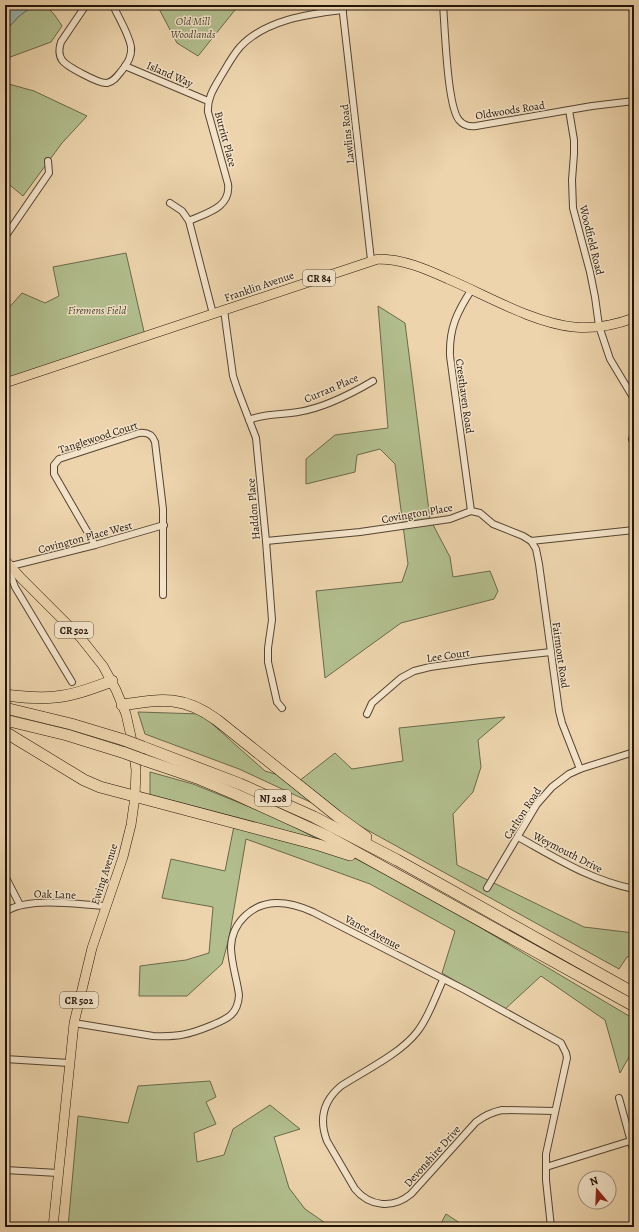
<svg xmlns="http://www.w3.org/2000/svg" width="639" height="1232" font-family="Alegreya,serif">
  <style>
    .green { fill: #b2be8e; stroke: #6a694c }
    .water { fill: #9ab7b1; stroke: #6a766e }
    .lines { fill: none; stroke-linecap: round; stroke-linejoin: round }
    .street-casing { stroke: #554432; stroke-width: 8 }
    .primary-casing { stroke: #221409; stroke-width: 10 }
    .highway-casing { stroke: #221409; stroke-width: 12 }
    .street { stroke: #f3e3c9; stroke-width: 6 }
    .primary { stroke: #edd4ac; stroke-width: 9 }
    .highway { stroke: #edd4ac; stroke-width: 11 }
    .highway-bridge-casing { stroke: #221409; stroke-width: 12; stroke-linecap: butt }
    .highway-bridge { stroke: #edd4ac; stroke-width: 11 }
    .labels { text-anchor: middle; stroke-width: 3; stroke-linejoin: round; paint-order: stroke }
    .shield { fill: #f3e3c9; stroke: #615243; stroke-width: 1 }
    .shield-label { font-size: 10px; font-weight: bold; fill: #221409 }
    .park-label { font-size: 11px; font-style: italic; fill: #4d4731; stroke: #f3e3c9 }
    .street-label { font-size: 11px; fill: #221409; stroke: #f3e3c9 }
  </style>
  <rect width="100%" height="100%" fill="#edd4ac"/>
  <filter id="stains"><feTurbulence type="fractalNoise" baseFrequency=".005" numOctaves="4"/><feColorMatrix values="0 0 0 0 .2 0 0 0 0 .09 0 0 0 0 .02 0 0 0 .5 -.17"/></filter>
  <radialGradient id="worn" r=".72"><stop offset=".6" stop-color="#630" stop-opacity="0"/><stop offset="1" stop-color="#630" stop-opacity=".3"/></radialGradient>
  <!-- green -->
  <g class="green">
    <path d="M34 5C50 5 54 14 62 26L51 42 5 59V29L12 24 18 17Z"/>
    <polygon points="157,5 239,5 198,56 177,43"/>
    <polygon points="5,83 34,91 87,116 62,143 23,196 5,181"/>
    <polygon points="126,253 145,336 5,383 5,312 22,293 45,303 59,296 53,267"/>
    <polygon points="378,306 405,323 430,519 450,557 453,577 490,571 498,591 494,599 401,623 325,678 316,591 402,582 408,564 395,464 380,449 357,455 355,472 306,484 306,459 335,435 388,428"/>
    <polygon points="138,712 201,714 265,771 299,781 335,753 352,769 403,761 399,728 505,717 478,740 481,767 473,792 453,814 457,865 584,927 634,933 634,956 627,957 619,969 351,821 239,769 145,734"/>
    <polygon points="150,772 193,784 277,818 424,894 634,1019 634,1048 620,1073 605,1020 541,976 504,1010 442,973 455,931 370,884 246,839 229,938 222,964 187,996 139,996 140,966 186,960 209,953 213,907 162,898 171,859 225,871 235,821 150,795"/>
    <polygon points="210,1081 216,1097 206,1102 216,1124 194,1133 197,1162 224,1155 233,1129 270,1105 300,1129 274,1137 289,1188 305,1209 331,1227 68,1227 78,1116 128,1123 138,1086"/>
    <polygon points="446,1214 466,1227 439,1227"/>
  </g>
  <!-- water -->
  <polygon class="water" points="5,5 34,5 18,17 12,24 5,29"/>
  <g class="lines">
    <!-- street casing -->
    <g class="street-casing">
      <g id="street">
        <path d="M86 5 61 42C59 48 58 54 62 60 66 66 99 84 107 83 115 81 118 75 123 69 128 62 132 56 131 47 129 34 118 17 113 5"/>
        <polyline points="342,5 371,260"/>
        <path d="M443 5C445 27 447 106 459 120 463 125 469 127 476 126L592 106 634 101"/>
        <polyline points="125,66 208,101"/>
        <polyline points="569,110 574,140 574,154 572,180 573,208 590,272 595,297 599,326 610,359 634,399"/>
        <polyline points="170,203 182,211 189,221 213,314"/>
        <path d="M189 221C206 213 231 208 228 184L208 112C207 98 214 88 221 76 227 66 233 55 240 47 265 20 308 14 343 10"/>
        <polyline points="5,237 49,173 48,161"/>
        <polyline points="224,310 233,376 238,391 256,438 266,541 272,620 268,648 268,662 277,702 282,708"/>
        <path d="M249 420C265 413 282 415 298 412 324 408 351 394 373 381"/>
        <polyline points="632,439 634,433"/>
        <path d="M471 511 450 356C449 328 457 312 472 289"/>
        <polyline points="266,541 360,532 450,519 471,511 480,513 493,524 523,536 531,541 634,530"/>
        <polyline points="531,541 536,549 539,564 559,711 562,723 580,769"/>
        <path d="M95 545 54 474V465L59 459 139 433C147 432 152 434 155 442L163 509V595"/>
        <polyline points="72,682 15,587 11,576 11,566 95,545 164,525"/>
        <polyline points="367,714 372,703 401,678 414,671 430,667 480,660 551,652"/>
        <path d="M518 837C556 858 590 880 634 889"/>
        <polyline points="5,876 20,905"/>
        <polyline points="487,888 537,804 552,787 569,774 580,769 634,752"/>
        <path d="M5 912C28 896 78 905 106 906"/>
        <path d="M443 980C435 997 429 1017 417 1032 400 1054 364 1071 341 1086 323 1101 319 1120 327 1141L355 1189C370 1207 393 1209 411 1194L476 1122C484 1116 492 1112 502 1110L555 1111"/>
        <path d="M74 1023 153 1036C177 1037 188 1035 210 1026 227 1019 238 1015 239 995 237 979 231 963 231 947 232 922 253 903 277 903 290 903 302 907 313 912L467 991 561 1043 566 1053 567 1058 546 1154V1180L551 1227"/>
        <polyline points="5,1059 69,1063"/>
        <polyline points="619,1098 634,1153"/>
        <polyline points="546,1167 630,1141"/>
        <polyline points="5,1170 58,1173"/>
      </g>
    </g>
    <!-- primary casing -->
    <g class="primary-casing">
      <g id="primary">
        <path d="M5 383 378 259C403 259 426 269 448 279 486 295 533 323 574 327 594 329 615 325 634 318"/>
        <polyline points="5,560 21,578 80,637 103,666 116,690 126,714 132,741 136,770 135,797 131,825 123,857 92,948 74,1023 53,1227"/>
      </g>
    </g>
    <!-- highway casing -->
    <g class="highway-casing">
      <g id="highway">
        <path d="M5 695C22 697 38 699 55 697 75 695 93 688 112 681"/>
        <path d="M122 705C162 699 183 695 217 720L337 816 366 837"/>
        <polyline points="5,708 71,724 124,740"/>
        <polyline points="5,720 67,735 125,753"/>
        <polyline points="5,732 84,780 100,787 319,845 350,855"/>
        <polyline points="143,747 240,784 314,817 397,860 634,993"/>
        <polyline points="144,760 197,778 235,794 327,836 634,1006"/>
      </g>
    </g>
    <!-- street -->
    <use href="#street" class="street"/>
    <!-- primary -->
    <use href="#primary" class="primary"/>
    <!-- highway -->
    <use href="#highway" class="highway"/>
    <!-- highway-bridge casing -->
    <g class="highway-bridge-casing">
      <g id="highway-bridge">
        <polyline points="124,740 143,747"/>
        <polyline points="125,753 144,760"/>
      </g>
    </g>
    <!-- highway-bridge -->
    <use href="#highway-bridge" class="highway-bridge"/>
  </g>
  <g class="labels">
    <!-- shield labels -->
    <g class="shield">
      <rect x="303" y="270" width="32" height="16" rx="3"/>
      <rect x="55" y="622" width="38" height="16" rx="3"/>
      <rect x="255" y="790" width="36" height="16" rx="3"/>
      <rect x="60" y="992" width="38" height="16" rx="3"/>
    </g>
    <g class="shield-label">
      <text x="319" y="282">CR 84</text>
      <text x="74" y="634">CR 502</text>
      <text x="273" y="802">NJ 208</text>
      <text x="79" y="1004">CR 502</text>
    </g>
    <!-- park labels -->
    <g class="park-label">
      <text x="193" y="25">Old Mill<tspan x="193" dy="13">Woodlands</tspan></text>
      <text x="97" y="314">Firemens Field</text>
    </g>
    <!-- street labels -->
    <g class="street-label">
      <text transform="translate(170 74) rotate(23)" y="4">Island Way</text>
      <text transform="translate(510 110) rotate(-9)" y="4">Oldwoods Road</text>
      <text transform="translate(347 134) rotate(-96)" y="4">Lawlins Road</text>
      <text transform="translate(226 139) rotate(75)" y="4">Burritt Place</text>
      <text transform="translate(592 240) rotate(76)" y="4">Woodfield Road</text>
      <text transform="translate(259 286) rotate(-19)" y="4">Franklin Avenue</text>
      <text transform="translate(331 388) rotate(-23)" y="4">Curran Place</text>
      <text transform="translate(465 396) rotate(82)" y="4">Cresthaven Road</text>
      <text transform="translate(98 437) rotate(-18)" y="4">Tanglewood Court</text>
      <text transform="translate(253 509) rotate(-95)" y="4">Haddon Place</text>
      <text transform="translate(417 513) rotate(-10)" y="4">Covington Place</text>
      <text transform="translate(85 537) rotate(-15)" y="4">Covington Place West</text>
      <text transform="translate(448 655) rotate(-8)" y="4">Lee Court</text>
      <text transform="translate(561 655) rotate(82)" y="4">Fairmont Road</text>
      <text transform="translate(522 813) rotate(-57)" y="4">Carlton Road</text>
      <text transform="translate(568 852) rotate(27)" y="4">Weymouth Drive</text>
      <text transform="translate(104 874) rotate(-72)" y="4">Ewing Avenue</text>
      <text transform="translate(55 894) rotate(2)" y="4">Oak Lane</text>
      <text transform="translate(373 932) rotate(28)" y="4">Vance Avenue</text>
      <text transform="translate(432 1156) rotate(-48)" y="4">Devonshire Drive</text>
    </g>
  </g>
  <!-- margin -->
  <rect width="639" height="1232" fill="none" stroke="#edd4ac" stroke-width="20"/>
  <rect x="6" y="6" width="627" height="1220" fill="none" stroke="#221409" stroke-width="2"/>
  <rect x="10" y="10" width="619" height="1212" fill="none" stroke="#221409"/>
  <!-- north arrow -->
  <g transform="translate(597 1190) rotate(341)"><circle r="19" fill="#f3e3c9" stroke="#9f907c"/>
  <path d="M0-3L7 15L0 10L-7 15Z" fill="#8f2418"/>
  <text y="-6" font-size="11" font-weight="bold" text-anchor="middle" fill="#221409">N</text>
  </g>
  <rect width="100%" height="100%" filter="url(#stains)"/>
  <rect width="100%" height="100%" fill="url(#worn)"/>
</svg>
